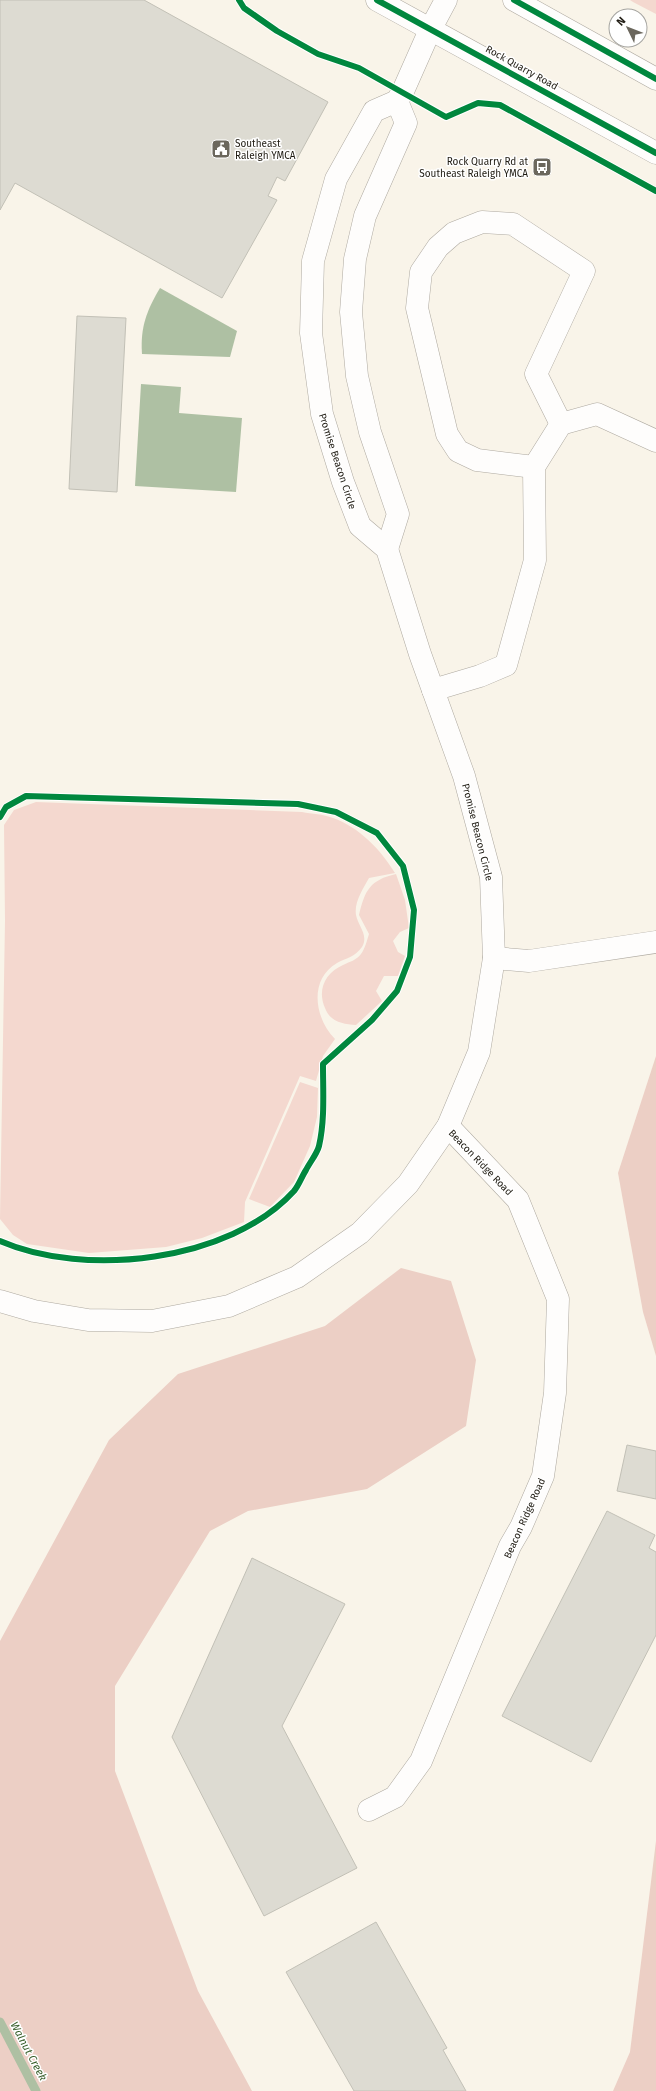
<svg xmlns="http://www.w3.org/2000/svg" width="656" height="2091" font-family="'Fira Sans',sans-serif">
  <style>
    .green { fill: #f4d8cf }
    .forest { fill: #eccfc5 }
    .water { fill: #aec0a3 }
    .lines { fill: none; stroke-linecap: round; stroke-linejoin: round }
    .stream { stroke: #aec0a3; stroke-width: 9 }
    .building { fill: #dddbd2; stroke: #c2c0b6 }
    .minor-casing { stroke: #aea9a0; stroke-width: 23 }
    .major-casing { stroke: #aea9a0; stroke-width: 23 }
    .minor { stroke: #fefdfc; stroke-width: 22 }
    .major { stroke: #fefdfc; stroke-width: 22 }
    .cycleway-casing { stroke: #fff; stroke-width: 8 }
    .cycleway { stroke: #00873e; stroke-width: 6 }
    .labels { text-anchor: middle; stroke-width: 3; stroke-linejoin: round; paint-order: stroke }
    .street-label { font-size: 10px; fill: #1f1b12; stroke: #fff }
    .poi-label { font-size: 10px; fill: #1f1b12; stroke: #fff; text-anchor: start }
    .water-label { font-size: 11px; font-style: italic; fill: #3a602d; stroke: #fff }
  </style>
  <rect width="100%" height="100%" fill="#f9f4e9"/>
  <!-- green -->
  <g class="green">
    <polygon points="630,0 656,0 656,14 633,2"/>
    <path d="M36 802 302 812C312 814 323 814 333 818 359 827 381 850 395 873L369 878C363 889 354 902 356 915 358 926 369 935 362 947 355 957 346 958 337 963 308 980 315 1019 335 1039L323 1056 316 1081 300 1076 245 1202 244 1222 202 1238 166 1247 89 1253 27 1244 13 1235 0 1219 5 921 4 825 14 810Z"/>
    <path d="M396 874 405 900 409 928 400 932 393 941 398 952 405 956 398 976H384L376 991 382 1001 356 1025C343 1024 330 1022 325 1008 317 990 325 973 343 965 349 962 357 960 361 954 365 949 367 940 369 934L359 915C365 890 370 880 396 874Z"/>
    <polygon points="300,1082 318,1088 317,1117 310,1146 294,1182 270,1207 249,1199"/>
  </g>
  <!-- forest -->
  <g class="forest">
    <polygon points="656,1056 656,1356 643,1312 618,1173"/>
    <polygon points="401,1268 451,1281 476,1360 466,1426 367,1489 248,1511 210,1531 115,1686 115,1771 198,1991 252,2091 0,2091 0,1641 109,1440 178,1374 325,1326"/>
    <polygon points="656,1841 656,2091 613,2091 630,2052"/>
  </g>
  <!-- water -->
  <g class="water">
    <path d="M160 288 237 331 230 357 142 354C140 327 147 310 160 288Z"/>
    <polygon points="141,384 181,387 179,413 242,418 236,492 135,486"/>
  </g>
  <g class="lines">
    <!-- stream -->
    <polyline class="stream" points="0,2022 36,2091"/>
  </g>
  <!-- building -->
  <g class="building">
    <polygon points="0,0 144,0 328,102 285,181 277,177 268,196 277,200 222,298 15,183 0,210"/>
    <polygon points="77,316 126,318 117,492 69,489"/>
    <polygon points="627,1445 656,1451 656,1499 617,1491"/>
    <polygon points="607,1511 655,1535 649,1548 656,1552 656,1635 591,1762 502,1716"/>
    <polygon points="252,1558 345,1604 282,1726 357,1868 264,1916 172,1737"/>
    <polygon points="376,1922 447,2048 443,2050 466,2091 354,2091 286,1972"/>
  </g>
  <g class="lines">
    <!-- minor casing -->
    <g class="minor-casing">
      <g id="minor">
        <polyline points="534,467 477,460 458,451 447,434 417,308 421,272 438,247 454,233 482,222 513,224 584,271 536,374 561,424"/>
        <polyline points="387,549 398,514 370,432 357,376 351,312 355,259 365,216 406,123 397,101"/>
        <polyline points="433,690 480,676 506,665 535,560 534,467 561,424 597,414 656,441"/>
        <polyline points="494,958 529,961 656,942"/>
        <polyline points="0,1301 34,1311 88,1320 152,1321 229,1306 297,1277 360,1233 408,1184 448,1126 479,1052 494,958 491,877 464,776 420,654 387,549 360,526 343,482 322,414 311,333 313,261 336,179 374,111 397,101 403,91 430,30 446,0"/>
        <polyline points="369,1810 395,1797 421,1761 510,1546 521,1527 543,1476 555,1393 558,1299 518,1200 448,1126"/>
      </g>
    </g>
    <!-- major casing -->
    <g class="major-casing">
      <g id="major">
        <polyline points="377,0 656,153"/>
        <polyline points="514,0 656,79"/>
      </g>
    </g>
    <!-- minor -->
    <use href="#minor" class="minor"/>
    <!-- major -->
    <use href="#major" class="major"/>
    <!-- cycleway casing -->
    <g class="cycleway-casing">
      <g id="cycleway">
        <polyline points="239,0 244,8 277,31 318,54 359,68 446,117 478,103 500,105 656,191"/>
        <polyline points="377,0 656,153"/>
        <polyline points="514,0 656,79"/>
        <path d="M0 817 6 807 26 796 298 804 336 812 377 833 403 866 414 910 410 957 397 991 372 1020 323 1064C323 1091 325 1120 319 1146 317 1154 310 1162 306 1170 302 1176 299 1185 294 1191 230 1262 84 1278 0 1241"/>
      </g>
    </g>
    <!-- cycleway -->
    <use href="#cycleway" class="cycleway"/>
  </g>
  <!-- icons -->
  <defs>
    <g id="civic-square" transform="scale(1)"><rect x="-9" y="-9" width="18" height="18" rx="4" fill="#6b675d" stroke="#fff"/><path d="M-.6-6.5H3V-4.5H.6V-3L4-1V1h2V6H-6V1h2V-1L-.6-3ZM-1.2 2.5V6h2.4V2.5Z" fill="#fff"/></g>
    <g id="bus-square" transform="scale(1)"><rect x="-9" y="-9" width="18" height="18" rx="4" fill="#6b675d" stroke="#fff"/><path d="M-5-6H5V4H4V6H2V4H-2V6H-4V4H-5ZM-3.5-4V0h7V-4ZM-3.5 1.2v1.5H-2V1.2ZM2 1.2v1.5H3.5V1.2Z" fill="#fff"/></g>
  </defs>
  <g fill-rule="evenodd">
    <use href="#civic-square" x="221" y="149"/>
    <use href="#bus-square" x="542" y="167"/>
  </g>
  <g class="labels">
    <!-- street labels -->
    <g class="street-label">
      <text transform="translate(522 67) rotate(29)" y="4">Rock Quarry Road</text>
      <text transform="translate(338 461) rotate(72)" y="4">Promise Beacon Circle</text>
      <text transform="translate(478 832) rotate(76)" y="4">Promise Beacon Circle</text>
      <text transform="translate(481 1162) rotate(46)" y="4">Beacon Ridge Road</text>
      <text transform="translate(524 1518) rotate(-66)" y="4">Beacon Ridge Road</text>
    </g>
    <!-- poi labels -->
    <g class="poi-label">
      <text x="235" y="147">Southeast<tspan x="235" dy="12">Raleigh YMCA</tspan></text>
      <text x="528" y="165" text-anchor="end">Rock Quarry Rd at<tspan x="528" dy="12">Southeast Raleigh YMCA</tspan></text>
    </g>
    <!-- water labels -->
    <g class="water-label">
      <text transform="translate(29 2051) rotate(62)" y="4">Walnut Creek</text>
    </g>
  </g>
  <!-- north arrow -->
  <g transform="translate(628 28) rotate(313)"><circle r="19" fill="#ffffff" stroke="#a5a4a0"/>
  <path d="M0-3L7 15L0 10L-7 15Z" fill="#6b675d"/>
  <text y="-6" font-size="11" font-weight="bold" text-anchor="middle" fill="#1f1b12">N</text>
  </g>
</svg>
